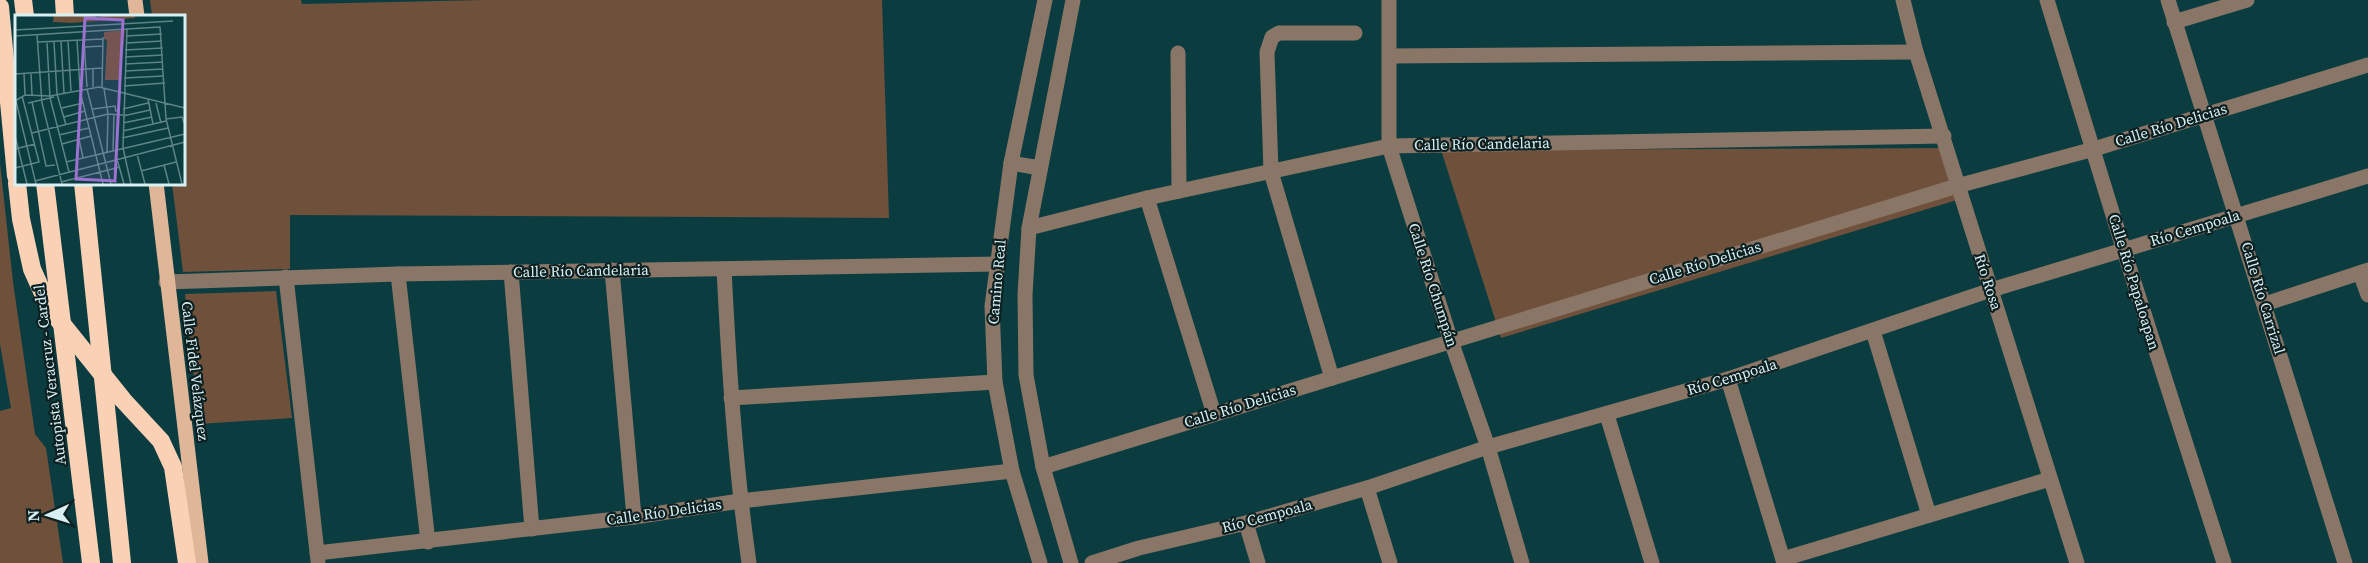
<svg xmlns="http://www.w3.org/2000/svg" width="2368" height="563" font-family="'Source Serif 4',serif">
  <style>
    .green { fill: #6f503b }
    .lines { fill: none; stroke-linecap: round; stroke-linejoin: round }
    .minor { stroke: #8a7667; stroke-width: 15 }
    .major { stroke: #e0b698; stroke-width: 15 }
    .highway { stroke: #fad1b5; stroke-width: 18 }
    .labels { text-anchor: middle; stroke-width: 4.5; stroke-linejoin: round; paint-order: stroke }
    .street-label { font-size: 15px; fill: #d8f0f2; stroke: #0d2021 }
    .inset-road { fill: none; stroke: #5d8487; stroke-width: 1.5 }
    .view { fill: #9c71d1; fill-opacity: 0.15; stroke: #9c71d1; stroke-width: 3 }
    .inset-edge { fill: none; stroke: #d8f0f2; stroke-width: 3 }
  </style>
  <rect width="100%" height="100%" fill="#0b3c40"/>
  <!-- green -->
  <g class="green">
    <polygon points="150,0 301,0 302,4 483,0 882,0 889,218 290,215 290,269 183,272 172,183 183,183 183,16 152,16"/>
    <polygon points="1953,148 1967,197 1501,338 1441,150"/>
    <polygon points="0,163 13,282 35,434 46,448 63,563 0,563 0,411 11,408 0,344"/>
    <polygon points="276,291 292,418 199,424 185,294"/>
  </g>
  <g class="lines">
    <!-- minor -->
    <g class="minor">
      <polyline points="1389,0 1389,146 1451,341 1488,447 1522,563"/>
      <polyline points="1903,0 1916,52 2077,563"/>
      <polyline points="2047,0 2124,251 2224,563"/>
      <polyline points="2168,0 2345,563"/>
      <polyline points="2174,22 2247,0"/>
      <polyline points="1178,53 1179,191"/>
      <polyline points="1389,56 1916,52"/>
      <polyline points="1011,163 1040,168"/>
      <polyline points="1147,198 1214,414"/>
      <polyline points="1029,228 1147,198 1389,146 1944,136"/>
      <path d="M724 269C729 368 735 465 749 563"/>
      <polyline points="612,270 634,517"/>
      <polyline points="511,272 532,529"/>
      <polyline points="2360,273 2368,295"/>
      <polyline points="398,274 428,542"/>
      <polyline points="286,277 318,561"/>
      <polyline points="166,282 398,274 997,264"/>
      <polyline points="2265,304 2368,270"/>
      <polyline points="1873,331 1929,515"/>
      <polyline points="1332,378 1271,172 1267,52 1272,37 1279,33 1355,33"/>
      <polyline points="1728,379 1784,563"/>
      <polyline points="731,398 995,382"/>
      <polyline points="1607,415 1652,563"/>
      <polyline points="1043,467 1957,186 2094,149 2368,65"/>
      <polyline points="1367,488 1390,563"/>
      <polyline points="1246,523 1258,563"/>
      <polyline points="317,553 634,517 740,501 1012,471"/>
      <polyline points="1783,559 2050,479"/>
      <polyline points="1040,563 1012,471 995,382 992,306 1011,163 1045,0"/>
      <polyline points="1071,563 1043,467 1026,375 1025,295 1029,228 1073,0"/>
      <polyline points="1092,563 1139,548 1246,523 1367,488 1488,447 1728,379 1991,290 2368,176"/>
    </g>
    <!-- major -->
    <g class="major">
      <polyline points="135,0 137,16"/>
      <polyline points="156,183 201,563"/>
    </g>
    <!-- highway -->
    <g class="highway">
      <polyline points="23,0 25,16"/>
      <polyline points="64,0 65,16"/>
      <polyline points="0,7 16,176"/>
      <polyline points="17,183 21,219 32,269 50,309 123,400 161,441 173,467 187,563"/>
      <polyline points="45,183 91,563"/>
      <polyline points="83,183 122,563"/>
    </g>
  </g>
  <g class="labels">
    <!-- street labels -->
    <g class="street-label">
      <text transform="translate(2171 125) rotate(-17)" y="5">Calle Río Delicias</text>
      <text transform="translate(1482 144) rotate(-1)" y="5">Calle Río Candelaria</text>
      <text transform="translate(2195 228) rotate(-17)" y="5">Río Cempoala</text>
      <text transform="translate(1705 263) rotate(-17)" y="5">Calle Río Delicias</text>
      <text transform="translate(581 271) rotate(-1)" y="5">Calle Río Candelaria</text>
      <text transform="translate(997 282) rotate(-85)" y="5">Camino Real</text>
      <text transform="translate(1988 282) rotate(72)" y="5">Río Rosa</text>
      <text transform="translate(2134 282) rotate(73)" y="5">Calle Río Papaloapan</text>
      <text transform="translate(1433 285) rotate(72)" y="5">Calle Río Chumpán</text>
      <text transform="translate(2263 298) rotate(73)" y="5">Calle Río Carrizal</text>
      <text transform="translate(195 371) rotate(83)" y="5">Calle Fidel Velázquez</text>
      <text transform="translate(50 375) rotate(-97)" y="5">Autopista Veracruz - Cardel</text>
      <text transform="translate(1732 377) rotate(-17)" y="5">Río Cempoala</text>
      <text transform="translate(1240 406) rotate(-17)" y="5">Calle Río Delicias</text>
      <text transform="translate(664 512) rotate(-8)" y="5">Calle Río Delicias</text>
      <text transform="translate(1267 516) rotate(-15)" y="5">Río Cempoala</text>
    </g>
  </g>
  <!-- overview -->
  <g transform="translate(15 15)">
    <rect width="170" height="170" fill="#0b3c40"/>
    <path d="M39 0H80L81 4 89 0H120V3L57 8 38 7ZM110 15 105 65H90L92 25 89 24V17Z" fill="#6f503b"/>
    <path class="inset-road" d="M0 15 158 6M22 20 27 88 47 169M0 21 112 14M111 21 147 19M62 25 65 74M69 25 72 72M46 26 49 78M53 26 56 76M23 27 88 24M32 27 35 83 54 157M39 27 42 79 51 110M111 28 147 26M70 32 88 31M110 35 148 33M110 42 148 40M110 49 148 47M78 53V72M110 56 148 54M9 58 10 80M16 58 17 80M0 59 87 53M109 63 149 61M109 71 150 68M87 72 88 22M72 74 96 169M89 74 93 99 92 137M65 76 88 169M133 84 138 109M0 86 10 80 35 81 84 72 170 93M1 86 21 169M17 87 31 151 40 150M13 88 39 82M141 88 146 108M47 93 68 88M78 94 100 91 101 97M108 94 133 88M108 101 135 95M49 102 70 96M151 104 167 102 170 110M108 108 137 102M108 116 151 106M17 118 93 99 108 100M44 120 74 113M0 121 12 169M107 123 153 113M64 124 68 143M47 129 76 121M0 134 20 129M98 135 99 99M122 139 130 169M102 144 109 169M51 147 170 119M149 150 154 169M0 153 24 147 7 81M126 156 161 147M20 166 170 127M46 167 105 152M116 169 108 133 112 14 145 12 151 104 167 169"/>
    <path class="view" d="M70 3 108 5 100 166 61 164Z"/>
    <rect width="170" height="170" class="inset-edge"/>
  </g>
  <!-- north arrow -->
  <g transform="translate(48 515) rotate(267)" stroke="#0d2021" stroke-width="4.5" paint-order="stroke">
  <path d="M0-4.5L10 22L0 15L-10 22Z" fill="#d8f0f2"/>
  <text y="-9" font-size="16" font-weight="bold" text-anchor="middle" fill="#d8f0f2">N</text>
  </g>
</svg>
